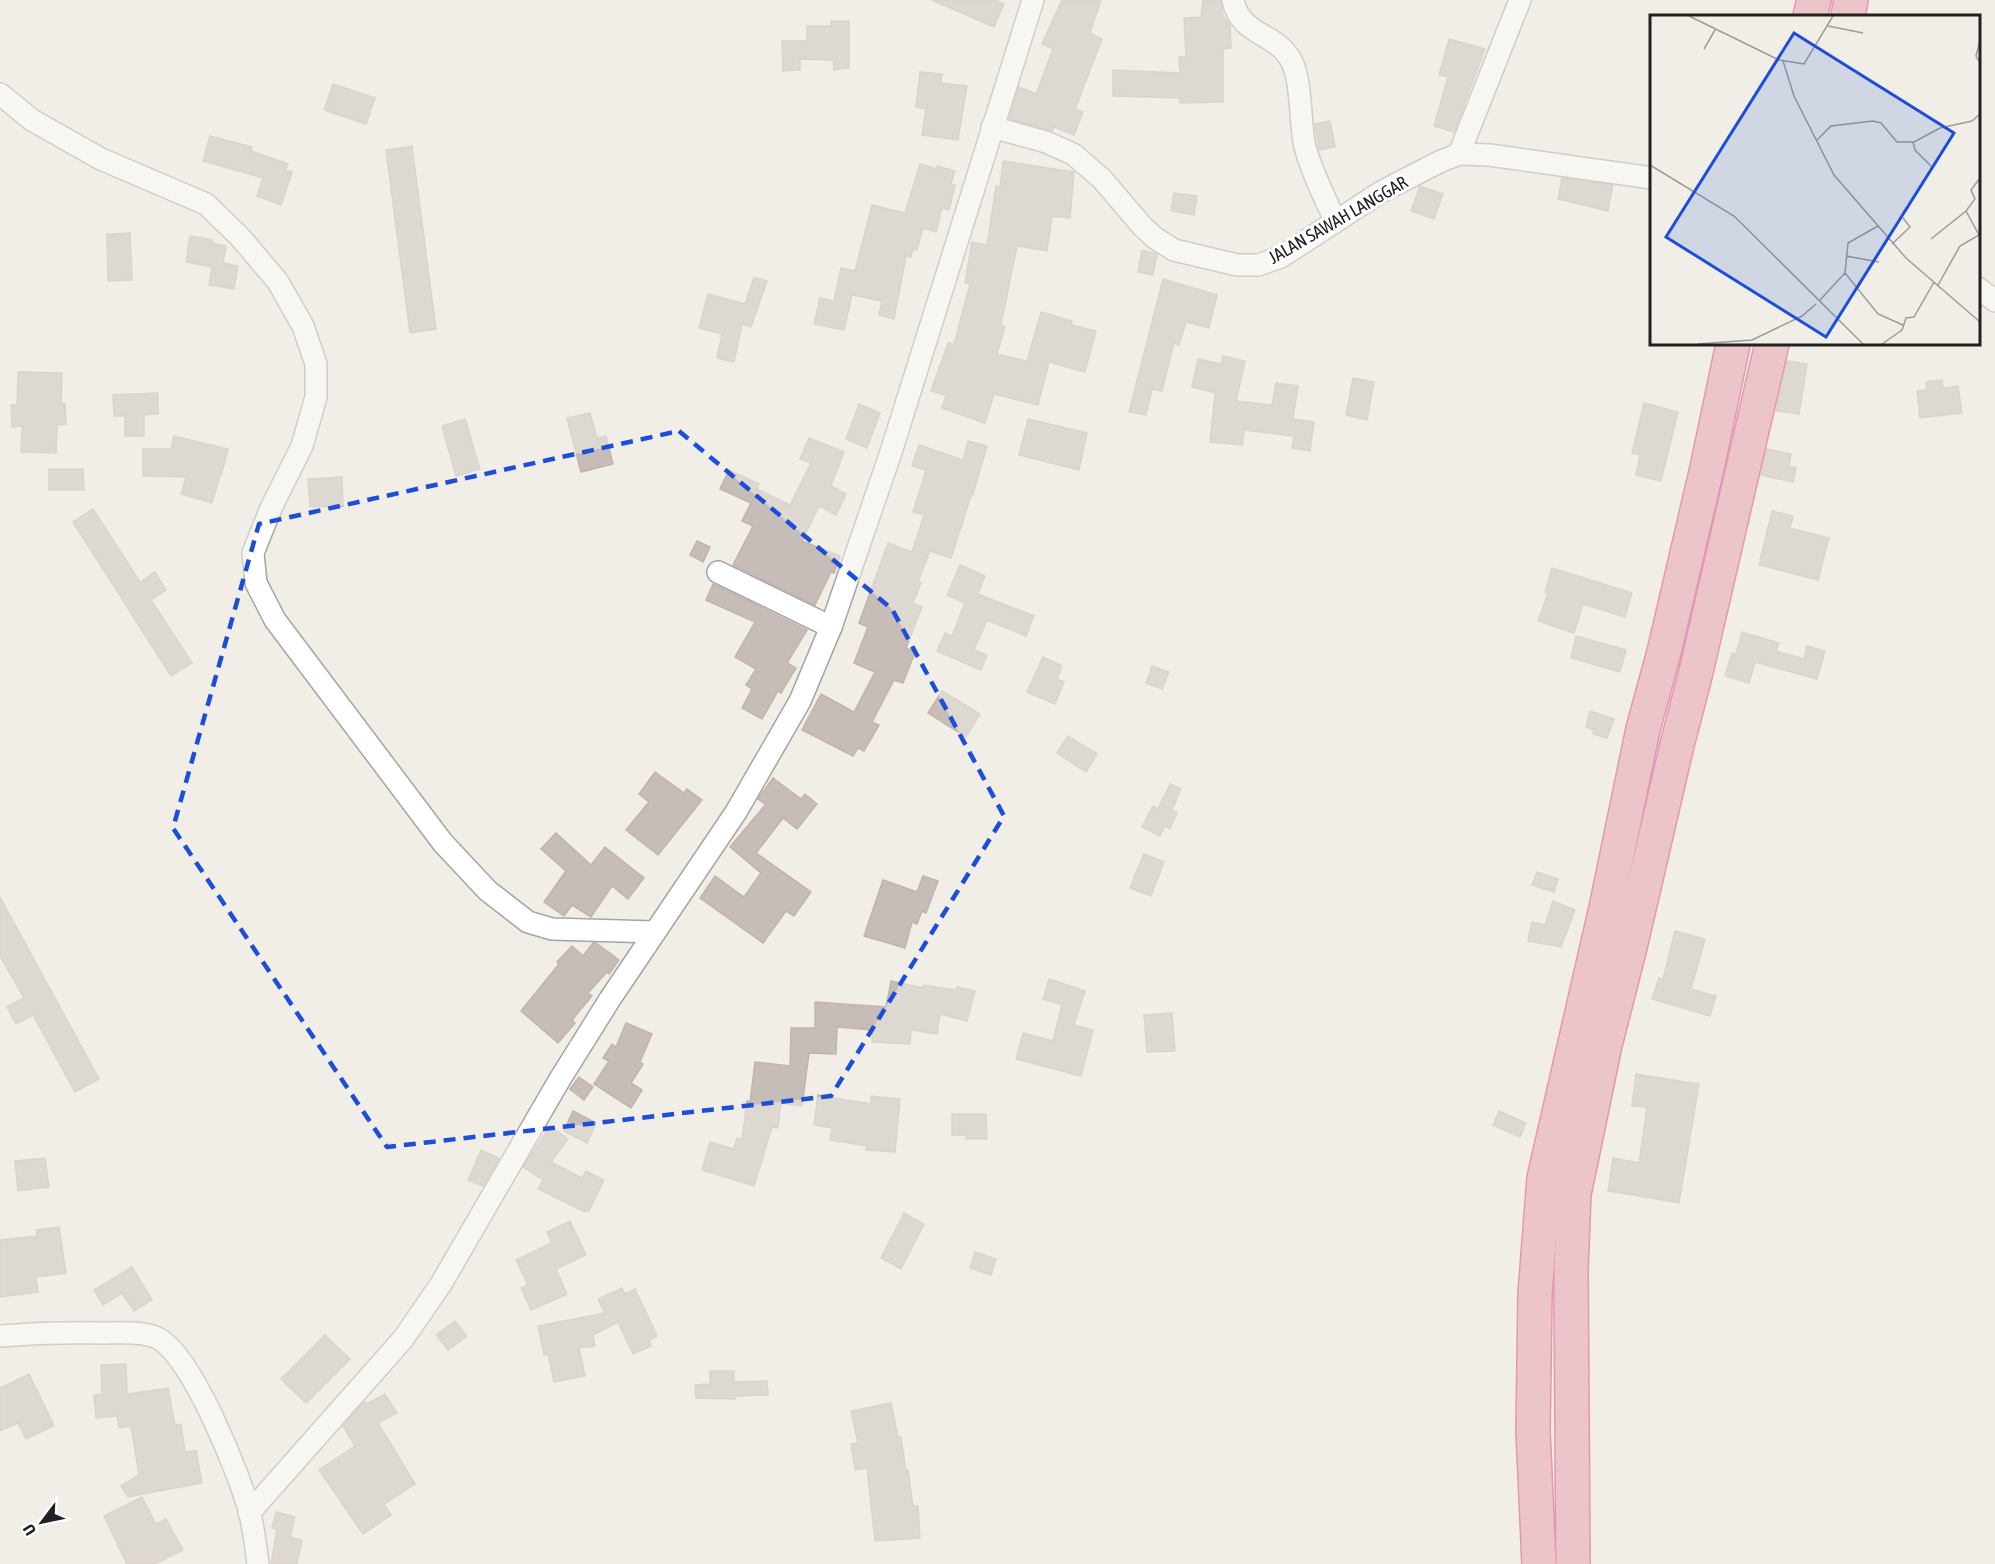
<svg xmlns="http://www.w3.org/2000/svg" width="1995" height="1564" font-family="'Asap Condensed',sans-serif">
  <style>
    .building { fill: #c6bdb8; stroke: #c3b4ab; stroke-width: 1.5 }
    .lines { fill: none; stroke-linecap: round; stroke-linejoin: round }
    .street-casing { stroke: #a5a5a5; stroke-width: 24 }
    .highway-casing { stroke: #da2b72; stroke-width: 36 }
    .street { stroke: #fff; stroke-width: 21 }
    .highway { stroke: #e792a7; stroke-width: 33 }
    .marked { fill: none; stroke: #1d4ed8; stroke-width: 4.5; stroke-dasharray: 12 8; stroke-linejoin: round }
    .labels { text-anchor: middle; stroke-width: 6; stroke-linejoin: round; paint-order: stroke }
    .street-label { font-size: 18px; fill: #212121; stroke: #fff }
    .inset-road { fill: none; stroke: #9e9c98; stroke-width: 1.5 }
    .view { fill: #1d4ed8; fill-opacity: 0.15; stroke: #1d4ed8; stroke-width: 3 }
    .inset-edge { fill: none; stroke: #212121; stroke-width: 3 }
  </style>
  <rect width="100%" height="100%" fill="#f1eee8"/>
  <!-- building -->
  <g class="building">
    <polygon points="932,0 996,0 1004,4 994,27"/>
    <polygon points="1062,0 1101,0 1090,33 1102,39 1075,109 1083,112 1074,135 1054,127 1052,131 1009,119 1019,87 1036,94 1053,49 1042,44"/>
    <polygon points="1203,0 1221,0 1223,16 1230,25 1231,48 1223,49 1223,102 1180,103 1180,98 1113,96 1113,70 1180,73 1179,57 1186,57 1184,18 1201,17"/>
    <polygon points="831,21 849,21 849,68 834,70 833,60 800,59 800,70 783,71 782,41 807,41 807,26 831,26"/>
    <polygon points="1449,39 1485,49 1454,132 1434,126 1448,77 1439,75"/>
    <polygon points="920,72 942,74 941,83 967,86 958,140 922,135 926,109 916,107"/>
    <polygon points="333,84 375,98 366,124 324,110"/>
    <polygon points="1330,121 1335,147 1319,150 1315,124"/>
    <polygon points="210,136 252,147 251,151 288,164 285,170 292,172 281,205 257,196 263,178 203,161"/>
    <polygon points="412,146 436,329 410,333 386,150"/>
    <polygon points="1003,161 1074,172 1070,218 1052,216 1047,251 1017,246 1001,325 1005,326 997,354 1027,361 1041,312 1072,321 1071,325 1096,331 1085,372 1049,362 1038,405 994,394 985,423 942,408 946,395 931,391 948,343 954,344 970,284 965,283 972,242 987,245 996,186 1000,187"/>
    <polygon points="920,164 937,169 937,166 955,171 951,184 955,185 949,210 942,208 936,232 923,228 917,250 913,249 911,257 906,256 894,319 879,315 882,301 852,295 844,330 814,324 820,298 834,301 841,268 855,271 872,205 905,213"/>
    <polygon points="1562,178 1613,185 1608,211 1558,199"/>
    <polygon points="1420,186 1443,194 1434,219 1411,211"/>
    <polygon points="1174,193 1197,196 1194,215 1171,211"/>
    <polygon points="130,233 132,280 108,281 107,234"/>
    <polygon points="190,236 212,240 212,243 226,246 223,263 238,266 234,289 209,285 212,267 186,262"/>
    <polygon points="1142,250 1157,254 1153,275 1138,272"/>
    <polygon points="754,277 767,281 751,327 742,324 734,362 717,358 722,334 699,328 708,294 745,304"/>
    <polygon points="1163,279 1217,295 1209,328 1186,322 1179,345 1174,343 1162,391 1152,389 1146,415 1129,412"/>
    <polygon points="1223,356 1245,361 1236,401 1272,405 1276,383 1298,386 1293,419 1314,422 1310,451 1292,448 1294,436 1244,430 1242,445 1210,442 1215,393 1192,387 1198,359 1221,364"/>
    <polygon points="1787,361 1807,364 1799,414 1776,411"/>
    <polygon points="18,372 62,373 61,403 65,403 66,424 57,425 56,453 21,452 22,426 12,427 11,405 17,405"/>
    <polygon points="1353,378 1374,382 1367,420 1346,415"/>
    <polygon points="1942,380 1943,388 1958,386 1962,413 1920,418 1917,391 1927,390 1926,382"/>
    <polygon points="158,393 158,414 144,415 144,436 125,436 125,416 114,416 113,395"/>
    <polygon points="1644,403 1678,412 1661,481 1636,475 1640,455 1632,453"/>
    <polygon points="859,404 880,413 867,448 846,439"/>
    <polygon points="590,413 597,438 606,436 613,464 581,472 567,418"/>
    <polygon points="465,419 480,469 456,476 442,426"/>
    <polygon points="1028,419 1087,433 1079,470 1019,455"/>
    <polygon points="174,436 228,449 221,476 220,476 212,503 181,494 186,477 143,476 143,449 171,449"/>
    <polygon points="809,438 844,452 831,486 846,494 836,515 819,506 802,541 840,556 834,573 831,572 815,605 733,565 753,526 742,521 751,503 720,489 729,470 759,484 757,489 790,505 811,463 800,459"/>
    <polygon points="968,441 987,446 973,494 972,493 951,558 930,551 918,582 921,583 913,603 922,607 906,648 915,652 903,683 894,680 872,722 879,725 864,751 858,748 853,756 802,730 821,694 854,712 875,672 854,663 868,627 859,623 888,543 912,552 924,515 913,512 926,470 912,466 919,445 963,460"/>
    <polygon points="1767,449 1791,454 1789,466 1796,468 1793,482 1761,475"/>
    <polygon points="49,469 83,469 84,490 49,490"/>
    <polygon points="342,477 343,506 310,507 308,479"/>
    <polygon points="93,509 140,582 155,572 166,590 151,600 192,663 171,676 73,522"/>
    <polygon points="1772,511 1793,516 1790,528 1829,538 1818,580 1759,565"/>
    <polygon points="697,541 710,547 703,562 690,555"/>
    <polygon points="960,565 985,576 978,594 1034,616 1026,636 987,620 974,650 987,655 981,670 937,651 945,633 952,636 965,603 947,595"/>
    <polygon points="1552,568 1632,593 1625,617 1583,604 1574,633 1538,621 1548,593 1545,592"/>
    <polygon points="713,584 807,630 787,663 796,668 781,693 778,691 762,719 742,708 752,689 746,685 756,669 735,657 755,622 706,600"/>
    <polygon points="1742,632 1779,643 1776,651 1804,659 1807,646 1825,651 1817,679 1755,662 1749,683 1725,676 1732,653 1736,654"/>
    <polygon points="1576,636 1626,650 1620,672 1571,658"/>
    <polygon points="1043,657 1062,666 1057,679 1064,682 1055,704 1027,692"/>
    <polygon points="1152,666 1169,672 1162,689 1146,683"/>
    <polygon points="942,691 980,714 966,737 928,713"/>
    <polygon points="1590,711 1614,719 1607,738 1593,734 1594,730 1586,727"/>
    <polygon points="1068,736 1097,754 1086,772 1057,753"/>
    <polygon points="655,772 684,793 687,789 702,800 658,855 626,830 649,802 639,794"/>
    <polygon points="773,778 801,799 805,794 817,804 797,829 783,818 756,853 811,892 794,916 786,911 763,943 700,898 715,876 744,897 761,873 730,847 766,804 758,799"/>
    <polygon points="1170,784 1181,789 1172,810 1177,813 1170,829 1165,826 1160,836 1142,827 1153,806 1158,809"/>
    <polygon points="556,833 591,865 605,847 644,878 628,899 612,886 591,917 572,905 564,916 544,902 566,871 541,849"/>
    <polygon points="1144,854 1164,862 1151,896 1130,888"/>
    <polygon points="1537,872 1558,879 1554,892 1532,885"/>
    <polygon points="923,876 938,881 926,913 922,911 917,924 912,922 905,948 864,936 883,880 917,892"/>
    <polygon points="0,897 99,1079 75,1092 33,1015 16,1024 7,1007 24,998 0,956"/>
    <polygon points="1553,901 1575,910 1561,947 1528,941 1532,922 1545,925"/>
    <polygon points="1675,931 1705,939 1691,989 1716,996 1710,1016 1652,999 1659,978 1663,979"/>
    <polygon points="593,943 596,943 619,960 609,974 607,972 588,993 592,996 572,1020 575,1023 558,1043 521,1011 559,964 557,962 572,946 583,956"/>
    <polygon points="1049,979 1085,991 1074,1025 1093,1030 1081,1076 1016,1059 1023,1033 1053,1041 1062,1005 1043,999"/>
    <polygon points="891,981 923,988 923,985 957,990 957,987 975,991 967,1021 940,1014 937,1034 911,1030 910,1044 872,1042 873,1030 837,1027 836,1054 809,1053 802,1106 781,1103 778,1128 772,1127 754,1186 702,1170 710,1142 734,1149 737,1138 742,1140 747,1101 750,1102 755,1062 790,1066 791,1028 815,1028 815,1002 886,1007"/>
    <polygon points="1172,1013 1175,1051 1147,1052 1144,1015"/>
    <polygon points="626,1023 652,1034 640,1062 643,1064 631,1083 642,1090 631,1108 594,1084 609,1061 603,1058 612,1044 616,1047"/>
    <polygon points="1636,1074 1699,1084 1679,1203 1608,1191 1613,1158 1639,1163 1647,1107 1632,1106"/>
    <polygon points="579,1077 593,1087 584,1100 570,1089"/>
    <polygon points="818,1095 871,1104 871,1096 900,1099 895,1152 866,1150 867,1146 830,1140 832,1128 814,1125"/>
    <polygon points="573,1111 596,1123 587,1143 564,1131"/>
    <polygon points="1499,1111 1526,1123 1520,1137 1493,1125"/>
    <polygon points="952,1114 986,1114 987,1139 966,1139 966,1135 952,1135"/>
    <polygon points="550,1126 568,1139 551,1162 582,1178 586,1171 604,1180 589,1211 583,1211 538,1189 543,1180 523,1167"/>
    <polygon points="481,1150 499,1158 483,1186 468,1180"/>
    <polygon points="45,1158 49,1187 18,1191 15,1161"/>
    <polygon points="904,1213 924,1224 901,1269 881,1258"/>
    <polygon points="570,1221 586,1255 556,1269 567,1294 531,1310 521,1288 528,1285 516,1260 552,1243 547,1232"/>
    <polygon points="59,1227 66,1273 36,1277 38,1292 0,1297 0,1240 37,1236 36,1230"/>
    <polygon points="975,1252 996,1259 991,1275 970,1268"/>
    <polygon points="132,1267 152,1300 134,1311 122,1293 103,1305 94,1290"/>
    <polygon points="622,1288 625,1294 635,1289 657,1336 649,1340 651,1346 633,1354 618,1322 593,1335 595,1346 579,1348 585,1376 554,1382 548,1354 544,1355 538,1326 605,1313 598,1299"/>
    <polygon points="455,1321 467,1336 448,1350 436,1335"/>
    <polygon points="325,1335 350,1359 306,1403 281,1379"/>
    <polygon points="126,1364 127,1394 168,1388 175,1425 181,1424 185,1452 196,1450 202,1483 128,1497 121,1486 139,1475 131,1426 119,1428 117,1416 96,1418 94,1395 102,1394 101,1365"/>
    <polygon points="710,1371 734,1371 734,1382 767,1381 768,1395 735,1396 735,1399 696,1398 695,1385 710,1384"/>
    <polygon points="29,1374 54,1426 26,1439 18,1423 0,1431 0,1388"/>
    <polygon points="385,1394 397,1413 378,1423 415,1484 384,1504 391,1515 363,1534 319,1470 355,1446 343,1426 363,1403 365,1402 367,1404"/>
    <polygon points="891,1403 898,1437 901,1437 906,1471 908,1470 913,1506 918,1506 920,1538 875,1541 867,1468 855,1470 851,1444 858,1443 851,1411"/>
    <polygon points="142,1497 156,1524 166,1519 183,1550 155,1564 127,1564 104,1516"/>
    <polygon points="276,1512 295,1517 290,1537 302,1540 297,1564 271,1564 277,1529 272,1528"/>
  </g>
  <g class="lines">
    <!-- street casing -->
    <g class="street-casing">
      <g id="street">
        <path d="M1233 0C1240 35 1273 32 1289 57 1303 77 1299 122 1305 147 1312 172 1324 197 1335 220"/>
        <polyline points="0,94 32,120 101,159 206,204 240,237 278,282 303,326 316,364 316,397 302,446 271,508 253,553 256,583 275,620 443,843 488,891 528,922 552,929 654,932"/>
        <polyline points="992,127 1046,142 1073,154 1102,179 1142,226 1155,238 1174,250 1237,265 1258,265 1281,257 1381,192 1439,162 1459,154 1489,155 1652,178"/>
        <polyline points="1459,154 1520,0"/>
        <polyline points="1978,288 1995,301"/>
        <polyline points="718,572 831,627"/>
        <path d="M0 1336C35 1333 69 1332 105 1333 120 1333 140 1331 155 1337 190 1349 241 1478 250 1514 254 1531 256 1548 258 1564"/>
        <polyline points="249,1513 403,1339 441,1284 560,1079 610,999 736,812 800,701 831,627 891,452 1033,0"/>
      </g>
    </g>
    <!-- highway casing -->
    <g class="highway-casing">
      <g id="highway">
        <polyline points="1810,16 1814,0"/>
        <polyline points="1848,16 1851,0"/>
        <polyline points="1539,1564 1533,1431 1535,1294 1544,1178 1606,908 1643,729 1664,652 1707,468 1733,344"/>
        <polyline points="1573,1564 1571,1270 1574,1194 1605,1045 1630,947 1677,745 1695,676 1772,344"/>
      </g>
    </g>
    <!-- street -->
    <use href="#street" class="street"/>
    <!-- highway -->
    <use href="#highway" class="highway"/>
  </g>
  <!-- marked area -->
  <path d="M0 0H1995V1564H0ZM679 431 892 609 1004 816 831 1096 387 1147 173 828 259 524Z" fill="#f1eee8" fill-opacity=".55" fill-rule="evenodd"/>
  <path class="marked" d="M679 431 892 609 1004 816 831 1096 387 1147 173 828 259 524Z"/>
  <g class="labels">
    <!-- street labels -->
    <g class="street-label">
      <text transform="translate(1338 220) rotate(-30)" y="6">JALAN SAWAH LANGGAR</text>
    </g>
  </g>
  <!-- overview -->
  <g transform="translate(1650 15)">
    <rect width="330" height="330" fill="#f1eee8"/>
    <path class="inset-road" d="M39 1 129 45 154 49 183 1M178 11 213 18M330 25 326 41 330 48M54 34 65 15M133 46 144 81 184 160 256 243 330 307M167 125 181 111 223 106 231 108 247 127H264L290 113 322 106 330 99M263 127 265 135 281 151M0 150 84 201 213 329M281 224 316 196 325 184 321 175 330 163M242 229 260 212 253 203M196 241 229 247M195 258 228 299 253 310M288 270 310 231 329 220 316 196M170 285 195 258 198 228 228 211M48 329 102 325 152 301 166 289M232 329 252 315 256 303 264 302 284 267"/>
    <path class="view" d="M144 18 304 118 176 322 16 222Z"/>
    <rect width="330" height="330" class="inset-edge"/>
  </g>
  <!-- north arrow -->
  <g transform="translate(42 1522) rotate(238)" stroke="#ffffff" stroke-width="4.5" paint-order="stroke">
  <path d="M0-4.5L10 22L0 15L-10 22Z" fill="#212121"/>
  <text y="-9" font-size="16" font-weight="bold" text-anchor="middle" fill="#212121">U</text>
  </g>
</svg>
